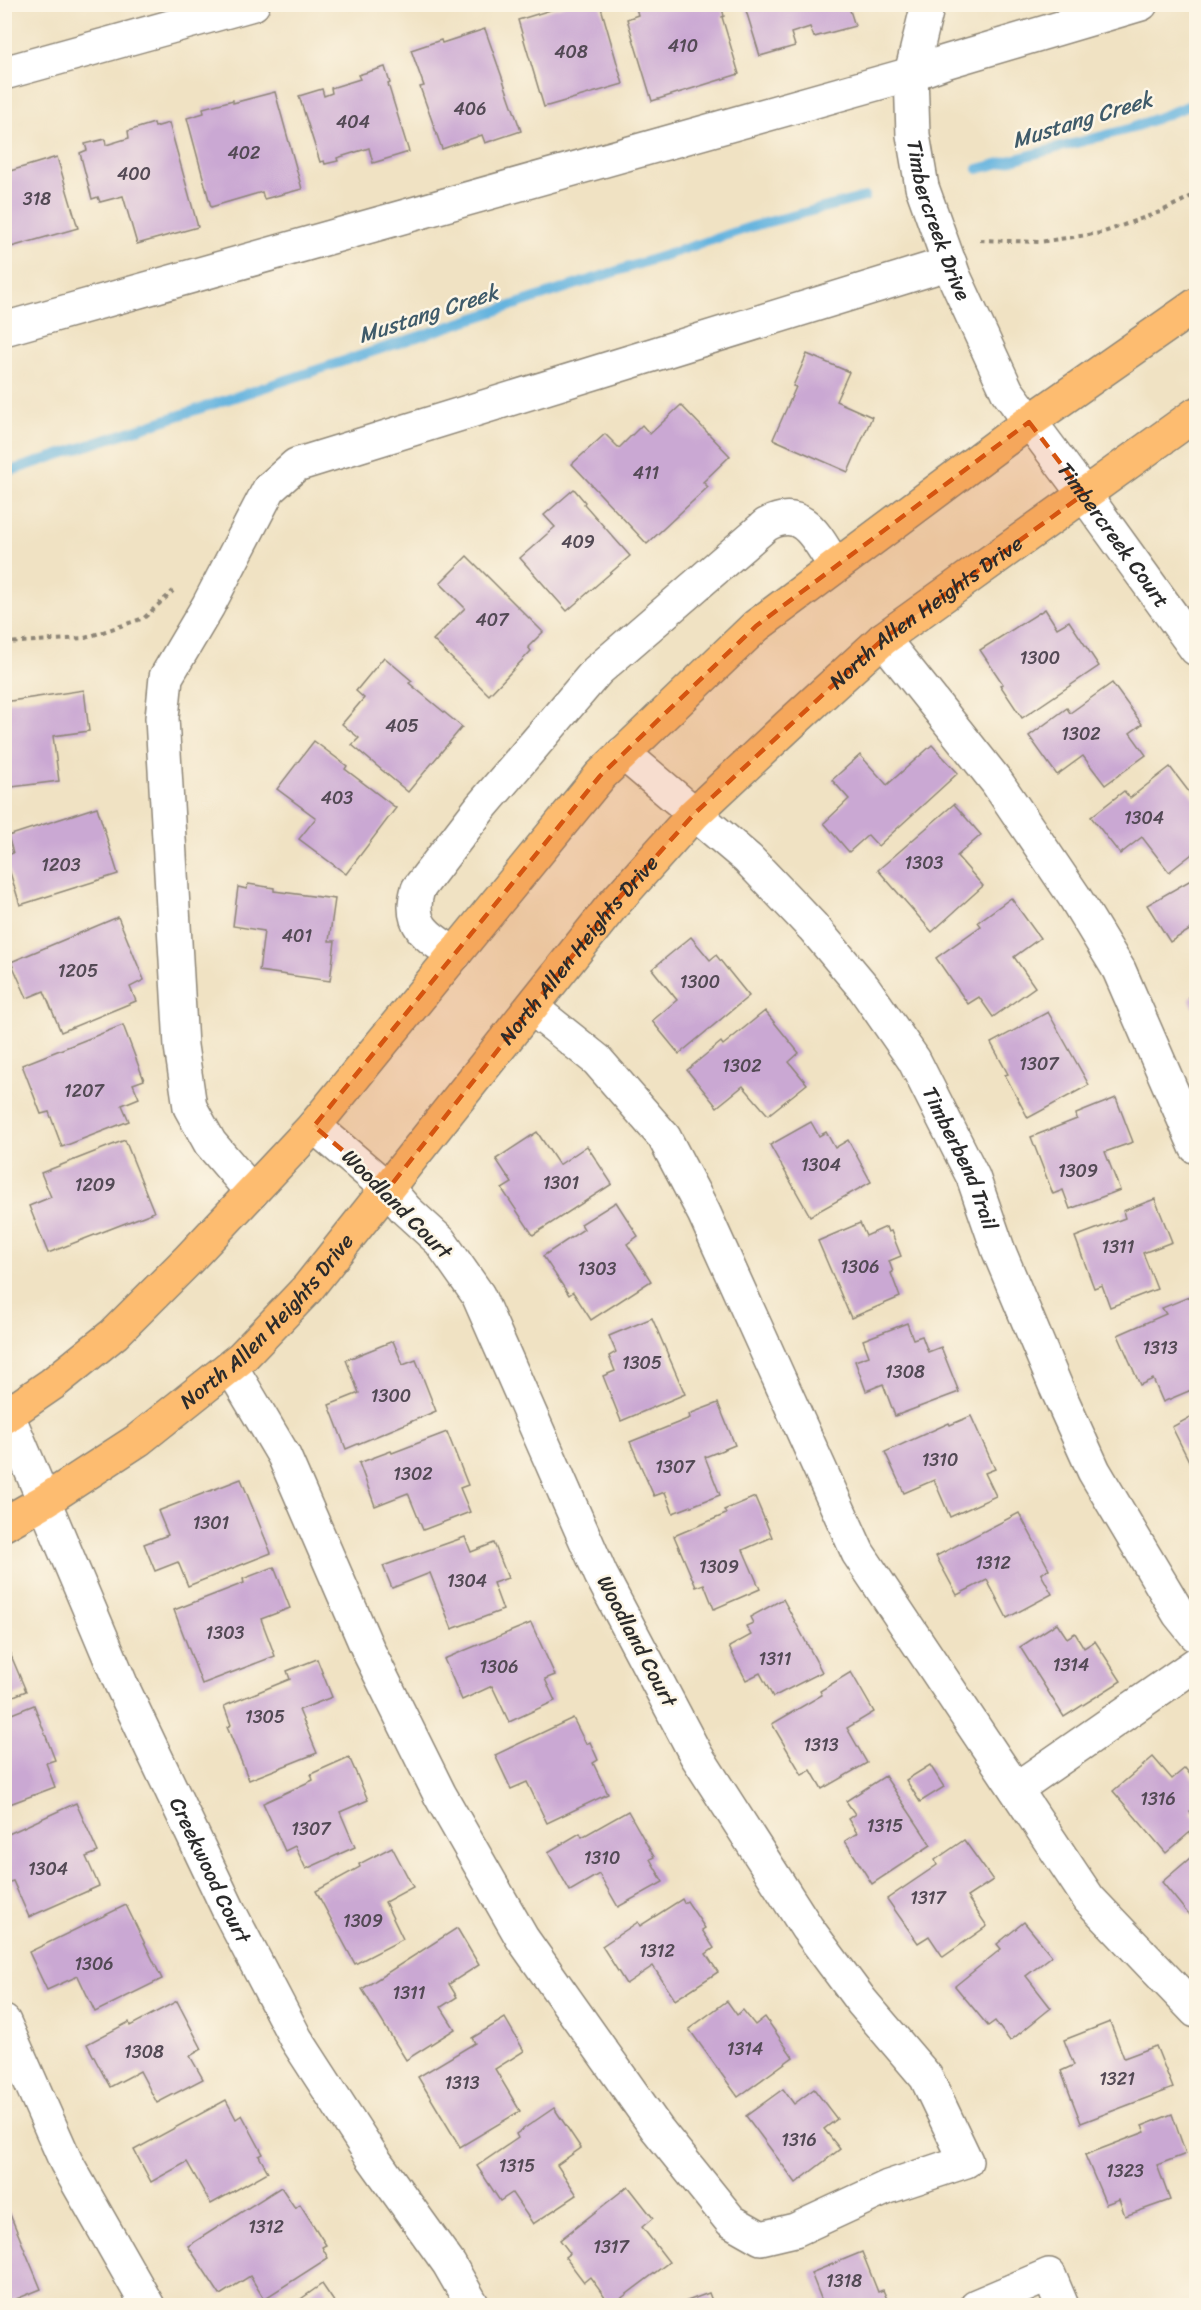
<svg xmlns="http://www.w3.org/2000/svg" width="1201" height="2310" font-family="Sriracha,sans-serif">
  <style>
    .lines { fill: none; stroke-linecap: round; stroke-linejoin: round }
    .stream { stroke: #65b4df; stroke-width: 10 }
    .building { fill: #caa8d3 }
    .minor-casing { stroke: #8e8677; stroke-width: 36 }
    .major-casing { stroke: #8e8677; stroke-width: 36 }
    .path { stroke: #8e8677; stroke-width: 4; stroke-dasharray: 4.5 4.5; stroke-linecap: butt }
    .minor { stroke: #fff; stroke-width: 33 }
    .major { stroke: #fdbc6f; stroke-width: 33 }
    .marked { fill: #d5540f; fill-opacity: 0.2; stroke: #d5540f; stroke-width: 4.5; stroke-dasharray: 12 8; stroke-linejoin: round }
    .labels { text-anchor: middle; stroke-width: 5; stroke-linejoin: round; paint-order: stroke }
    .number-label { font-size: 18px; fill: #534a55 }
    .street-label { font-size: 21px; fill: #2b2b2b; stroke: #fcf5e5 }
    .water-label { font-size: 22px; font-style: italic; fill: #3f5b6a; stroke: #fcf5e5 }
  </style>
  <rect width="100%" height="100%" fill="#fcf5e5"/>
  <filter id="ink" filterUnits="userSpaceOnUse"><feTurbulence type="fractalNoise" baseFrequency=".0167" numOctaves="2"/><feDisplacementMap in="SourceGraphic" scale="12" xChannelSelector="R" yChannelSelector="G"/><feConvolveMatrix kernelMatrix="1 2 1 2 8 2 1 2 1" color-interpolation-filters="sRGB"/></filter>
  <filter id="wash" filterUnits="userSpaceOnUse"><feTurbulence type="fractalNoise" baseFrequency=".008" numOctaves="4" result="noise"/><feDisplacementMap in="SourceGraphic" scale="24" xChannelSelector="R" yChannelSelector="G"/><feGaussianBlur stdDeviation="1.35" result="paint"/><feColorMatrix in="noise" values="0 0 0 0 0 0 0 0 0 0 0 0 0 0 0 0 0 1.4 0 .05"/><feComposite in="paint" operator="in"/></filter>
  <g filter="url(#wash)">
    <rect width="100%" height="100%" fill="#f0e2c3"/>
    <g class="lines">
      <!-- stream -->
      <g class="stream">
        <polyline points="978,169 1129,129 1196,103"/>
        <polyline points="4,473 757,225 865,197"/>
      </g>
    </g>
    <g id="blocks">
      <!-- building -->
      <g class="building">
        <polygon points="570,4 600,4 623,84 544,107 518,20"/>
        <polygon points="635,4 721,4 724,16 722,17 739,74 652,101 627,19 638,15"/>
        <polygon points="744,4 848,4 855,26 814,37 810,27 791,33 795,46 760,56"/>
        <polygon points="1041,4 1056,4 1056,5 1043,9"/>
        <polygon points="485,29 521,131 485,143 482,135 442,149 420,87 424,86 411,50 441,40 442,43"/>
        <polygon points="385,67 390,83 388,84 409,152 373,163 369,148 337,158 338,161 325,164 324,161 320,162 299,96 322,89 324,96 332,93 331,88 360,79 358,75"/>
        <polygon points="275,92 302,189 264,199 262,192 211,207 187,118 204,113 203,108 233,100 233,103"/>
        <polygon points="154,123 155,127 169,123 198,227 137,244 123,196 100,202 98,197 92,199 80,153 87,150 85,144 105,139 106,145 129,138 128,131"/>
        <polygon points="57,157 78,228 4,249 4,167 9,166 10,171"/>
        <polygon points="807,354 849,372 836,401 872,417 848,472 773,439 796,387 793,386"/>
        <polygon points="681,405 730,456 703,482 708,487 647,544 572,464 605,434 619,448 642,425 650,434"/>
        <polygon points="574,489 585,502 584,504 630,556 567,611 520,558 555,527 544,515"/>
        <polygon points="467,556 543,632 528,647 531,651 489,695 433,640 465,608 440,583"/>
        <polygon points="1045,609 1057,628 1069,621 1099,666 1022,718 1000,685 1003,684 980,650"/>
        <polygon points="384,657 412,681 409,683 462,727 408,792 352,745 359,738 342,724 364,698 356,691"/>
        <polygon points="1112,683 1142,724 1130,733 1146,755 1105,785 1083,756 1057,775 1029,736 1067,708 1070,713"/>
        <polygon points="84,690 89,731 53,736 59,781 4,788 4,702"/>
        <polygon points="314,741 347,766 345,769 396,808 346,874 299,839 316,818 277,789"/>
        <polygon points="932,745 958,773 878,846 868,835 849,852 824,823 849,799 832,780 860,755 887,785"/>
        <polygon points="1170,767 1196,801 1196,820 1193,822 1196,827 1196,851 1169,872 1142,837 1120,854 1091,817 1124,791 1130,798"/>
        <polygon points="954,804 981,835 957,856 983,886 932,932 878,870"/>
        <polygon points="97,807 118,874 20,905 5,856 13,853 8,836"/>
        <polygon points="1196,877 1196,926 1170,942 1147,905"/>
        <polygon points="248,884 274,888 274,891 335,899 329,941 335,941 330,981 259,971 264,931 233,926 238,887 247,889"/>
        <polygon points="1011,898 1040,938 1014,957 1035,987 993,1017 979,997 968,1004 936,958 981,926 978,922"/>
        <polygon points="118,917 144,980 130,987 136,1001 61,1032 44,991 27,998 11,962"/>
        <polygon points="691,937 710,960 716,955 749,996 679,1054 652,1021 677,1000 652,969"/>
        <polygon points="1196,994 1196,1013 1189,998"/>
        <polygon points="765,1011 799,1053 789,1062 807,1084 768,1115 743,1086 717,1107 687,1070 721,1042 723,1045"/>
        <polygon points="1048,1012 1089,1085 1028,1118 1005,1075 1008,1074 991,1043"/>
        <polygon points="123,1025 144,1080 133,1084 139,1098 122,1105 129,1121 62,1147 49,1112 41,1114 22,1065"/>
        <polygon points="1116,1098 1133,1142 1105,1152 1120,1190 1070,1209 1063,1190 1053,1194 1031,1137 1077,1119 1076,1114"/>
        <polygon points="811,1122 819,1136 826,1132 835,1148 848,1140 871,1182 810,1216 770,1145"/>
        <polygon points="537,1132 559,1165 587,1146 612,1184 533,1235 502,1189 512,1183 496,1159"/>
        <polygon points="125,1140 154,1212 48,1253 29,1206 51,1197 41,1173"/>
        <polygon points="1155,1199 1172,1242 1143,1253 1157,1289 1110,1307 1102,1285 1094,1288 1075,1237 1125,1218 1123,1211"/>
        <polygon points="616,1202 638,1236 627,1244 651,1281 591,1320 573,1292 569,1295 543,1256 584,1229 581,1224"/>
        <polygon points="860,1223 866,1236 886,1227 888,1232 891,1231 901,1256 889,1261 893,1272 891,1273 900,1297 851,1318 818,1241"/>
        <polygon points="1196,1294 1196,1388 1163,1402 1153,1379 1140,1385 1118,1335 1166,1314 1162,1308"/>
        <polygon points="652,1318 685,1394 621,1421 603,1376 615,1371 609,1356 616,1352 609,1336"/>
        <polygon points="907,1323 913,1339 922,1336 928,1352 941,1347 959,1392 895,1416 883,1384 866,1391 855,1361 869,1356 863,1340"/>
        <polygon points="393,1341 403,1365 416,1360 436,1411 346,1449 329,1405 359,1393 346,1360"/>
        <polygon points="718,1403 735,1445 705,1457 720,1495 673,1513 665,1492 654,1496 630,1442 690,1418 689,1414"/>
        <polygon points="1196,1414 1196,1475 1172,1427"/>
        <polygon points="971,1416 995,1469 985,1473 996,1496 950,1517 934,1480 904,1493 885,1452 949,1423 950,1425"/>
        <polygon points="447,1432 468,1485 460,1488 470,1512 423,1530 408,1493 375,1506 359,1463 391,1451 392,1453"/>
        <polygon points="241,1479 271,1553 188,1586 178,1562 155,1571 144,1544 168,1535 158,1511"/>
        <polygon points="755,1497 772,1537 743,1550 760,1589 714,1609 704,1584 696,1587 674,1536 726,1514 724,1510"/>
        <polygon points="1019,1513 1049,1569 1041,1574 1052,1594 1007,1618 987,1580 957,1595 936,1556"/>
        <polygon points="465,1537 471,1552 494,1543 508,1578 493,1583 503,1610 452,1629 430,1573 392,1588 383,1566"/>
        <polygon points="274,1567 290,1608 261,1619 275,1656 202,1684 174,1610 244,1583 243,1579"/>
        <polygon points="783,1599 822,1672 773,1697 760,1673 746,1680 729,1647 751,1635 746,1626 753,1623 750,1617"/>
        <polygon points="531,1623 555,1675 545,1679 555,1701 509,1722 492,1686 462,1700 444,1659"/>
        <polygon points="1057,1623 1067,1638 1075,1633 1084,1648 1095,1641 1121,1681 1064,1717 1020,1647"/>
        <polygon points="4,1639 26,1691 4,1700"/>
        <polygon points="317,1659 332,1697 299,1710 317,1753 249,1780 227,1727 231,1725 224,1706 290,1679 287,1671"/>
        <polygon points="851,1672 874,1712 847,1728 867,1763 822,1789 811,1770 802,1775 772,1724 822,1695 820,1691"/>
        <polygon points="34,1705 55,1760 46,1763 55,1787 7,1805 4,1799 4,1717"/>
        <polygon points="573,1718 586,1744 590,1742 598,1760 593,1763 608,1794 547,1823 527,1782 511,1789 495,1755"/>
        <polygon points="349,1757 368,1800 340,1812 355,1847 306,1869 295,1846 285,1851 263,1803 313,1780 311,1774"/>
        <polygon points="1153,1757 1172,1779 1185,1768 1196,1782 1196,1806 1190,1812 1196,1819 1196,1827 1166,1853 1113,1791"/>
        <polygon points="930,1765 944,1787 920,1802 906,1780"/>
        <polygon points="885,1776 931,1845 872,1884 845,1841 857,1833 848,1819 855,1814 846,1801"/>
        <polygon points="76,1803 98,1852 86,1857 99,1886 29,1917 13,1881 4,1884 4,1836"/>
        <polygon points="628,1811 654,1857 650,1859 663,1882 618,1907 599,1874 570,1891 548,1852 580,1833 582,1837"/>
        <polygon points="964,1840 993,1880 967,1897 987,1926 943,1957 929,1936 918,1943 887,1899 937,1865 935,1860"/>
        <polygon points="392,1847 413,1887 385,1902 403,1939 355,1964 316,1891 360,1867 359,1864"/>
        <polygon points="1196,1853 1196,1909 1189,1915 1162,1882"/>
        <polygon points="682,1899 684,1903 687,1901 705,1928 702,1930 714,1948 706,1954 718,1972 675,2000 653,1966 626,1984 602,1946 638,1922 640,1926"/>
        <polygon points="126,1905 162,1979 95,2012 78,1976 47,1990 29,1952"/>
        <polygon points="1024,1922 1052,1956 1026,1976 1051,2008 1010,2041 995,2021 988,2026 955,1986 1001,1949 997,1944"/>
        <polygon points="457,1928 479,1965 449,1984 457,1997 441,2007 455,2029 406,2060 362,1989"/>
        <polygon points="177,2001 202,2049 190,2056 203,2079 157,2103 140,2071 110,2087 87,2044 129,2022 130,2026"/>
        <polygon points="727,2001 737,2015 743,2010 755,2025 765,2017 793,2057 738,2097 689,2029"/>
        <polygon points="505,2018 524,2051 495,2069 520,2111 460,2147 418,2077 475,2043 472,2038"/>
        <polygon points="1110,2022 1124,2058 1156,2046 1173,2088 1081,2123 1061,2071 1074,2065 1064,2040"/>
        <polygon points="783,2089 794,2104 814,2089 837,2119 824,2129 840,2149 796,2183 746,2116"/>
        <polygon points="226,2100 236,2119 242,2115 263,2154 259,2156 268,2172 211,2204 187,2162 151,2182 134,2150"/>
        <polygon points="554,2108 581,2148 557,2165 577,2195 533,2224 512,2193 500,2201 477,2166 518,2138 516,2134"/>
        <polygon points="1172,2114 1186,2154 1157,2165 1170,2200 1125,2216 1119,2199 1106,2204 1085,2155 1145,2132 1142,2126"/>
        <polygon points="628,2186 653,2218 642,2227 669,2262 611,2306 590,2277 584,2282 565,2257 570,2253 560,2240"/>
        <polygon points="281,2187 295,2208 300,2204 326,2245 322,2247 328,2258 264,2299 250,2276 220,2295 188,2246"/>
        <polygon points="9,2212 41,2289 4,2304 4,2214"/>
        <polygon points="862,2252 878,2292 883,2290 890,2306 824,2306 811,2273"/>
        <polygon points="322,2284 337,2306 291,2306"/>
        <polygon points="709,2293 714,2306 676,2306 676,2305"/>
      </g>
    </g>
  </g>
  <g filter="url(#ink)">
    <use href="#blocks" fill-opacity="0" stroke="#8e8677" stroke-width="1.5"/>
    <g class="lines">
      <!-- minor casing -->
      <g class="minor-casing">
        <g id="minor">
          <path id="s1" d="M928 4 911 74 913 135 922 187 954 276 1007 391 1084 494 1196 649"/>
          <polyline points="4,73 253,4"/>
          <polyline points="4,329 911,74 945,62 1141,4"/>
          <polyline points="883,639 996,781 1074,896 1119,970 1196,1147"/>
          <path id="s2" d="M623 753 748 859 813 927 864 988 914 1060 973 1177 998 1249 1056 1387 1094 1471 1179 1614 1196 1635"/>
          <path d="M455 954C427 937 407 925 418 889L481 807 597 671 766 525C804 504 817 539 835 566"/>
          <polyline points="532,1008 597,1060 664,1137 704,1213 858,1553 1089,1899 1196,2011"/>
          <polyline points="252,1192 210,1143 190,1107 181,1046 162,718 166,677 208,606 269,489 296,465 950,263"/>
          <polyline points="231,1367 284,1456 369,1652 440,1795 522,1938 657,2129 731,2221 761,2238 795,2230 888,2187 966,2161 926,2077 862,2002 807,1928 696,1755 601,1575 478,1295 440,1241 406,1210 388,1189 314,1126"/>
          <path id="s3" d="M4 1406 121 1684 229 1911 296 2039 373 2158 449 2264 473 2306"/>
          <polyline points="1016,1789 1196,1664"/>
          <polyline points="4,2022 66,2162 148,2306"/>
          <polyline points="976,2306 1049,2275 1062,2306"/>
        </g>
      </g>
      <!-- major casing -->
      <g class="major-casing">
        <g id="major">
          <polyline points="4,1417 52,1384 114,1334 187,1261 314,1126 600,776 756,626 1029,422 1196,305"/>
          <path id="s4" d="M4 1524 46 1500 138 1440 242 1357 307 1289 611 907 694 814 788 726 883 639 1196 414"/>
        </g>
      </g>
      <!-- path -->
      <g class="path">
        <polyline points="980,240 1039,242 1101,233 1160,212 1196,194"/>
        <polyline points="4,643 85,638 144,618 173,591"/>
      </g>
      <!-- minor -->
      <use href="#minor" class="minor"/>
      <!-- major -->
      <use href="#major" class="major"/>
    </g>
  </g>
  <!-- marked area -->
  <path class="marked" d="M1029 422 1084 494 883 639 694 814 611 907 388 1189 314 1126 600 776 756 626Z"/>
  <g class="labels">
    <!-- number labels -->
    <g class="number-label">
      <text x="683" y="52">410</text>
      <text x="571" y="58">408</text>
      <text x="470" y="115">406</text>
      <text x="353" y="128">404</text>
      <text x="244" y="159">402</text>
      <text x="134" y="180">400</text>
      <text x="37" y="205">318</text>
      <text x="646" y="479">411</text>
      <text x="578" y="548">409</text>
      <text x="492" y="626">407</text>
      <text x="1040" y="664">1300</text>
      <text x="402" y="732">405</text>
      <text x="1081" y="740">1302</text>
      <text x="337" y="804">403</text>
      <text x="1144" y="824">1304</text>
      <text x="924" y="869">1303</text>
      <text x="61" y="871">1203</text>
      <text x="297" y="942">401</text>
      <text x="78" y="977">1205</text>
      <text x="700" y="988">1300</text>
      <text x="1039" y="1070">1307</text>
      <text x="742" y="1072">1302</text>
      <text x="84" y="1097">1207</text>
      <text x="821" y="1171">1304</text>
      <text x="1078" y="1177">1309</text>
      <text x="561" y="1189">1301</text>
      <text x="95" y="1191">1209</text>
      <text x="1118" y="1253">1311</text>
      <text x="860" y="1273">1306</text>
      <text x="597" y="1275">1303</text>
      <text x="1160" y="1354">1313</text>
      <text x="642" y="1369">1305</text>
      <text x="905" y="1378">1308</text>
      <text x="391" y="1402">1300</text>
      <text x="940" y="1466">1310</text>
      <text x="675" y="1473">1307</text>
      <text x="413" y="1480">1302</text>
      <text x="211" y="1529">1301</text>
      <text x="993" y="1569">1312</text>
      <text x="719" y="1573">1309</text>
      <text x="467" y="1587">1304</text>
      <text x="225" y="1639">1303</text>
      <text x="775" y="1665">1311</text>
      <text x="1071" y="1671">1314</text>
      <text x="499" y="1673">1306</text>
      <text x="265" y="1723">1305</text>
      <text x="821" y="1751">1313</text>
      <text x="1158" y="1805">1316</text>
      <text x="885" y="1832">1315</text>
      <text x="311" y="1835">1307</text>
      <text x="602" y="1864">1310</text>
      <text x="48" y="1875">1304</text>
      <text x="928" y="1904">1317</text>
      <text x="363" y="1927">1309</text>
      <text x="657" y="1957">1312</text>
      <text x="94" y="1970">1306</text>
      <text x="409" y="1999">1311</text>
      <text x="745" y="2055">1314</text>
      <text x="144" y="2058">1308</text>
      <text x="1117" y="2085">1321</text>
      <text x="462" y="2089">1313</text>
      <text x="799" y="2146">1316</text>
      <text x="517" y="2172">1315</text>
      <text x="1125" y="2177">1323</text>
      <text x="266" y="2233">1312</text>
      <text x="611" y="2253">1317</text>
      <text x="844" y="2287">1318</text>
    </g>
    <!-- street labels -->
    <g class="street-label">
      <text dy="7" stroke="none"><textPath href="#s1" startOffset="222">Timbercreek Drive</textPath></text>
      <text dy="7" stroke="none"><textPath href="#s1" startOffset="586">Timbercreek Court</textPath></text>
      <text dy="7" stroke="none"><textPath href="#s4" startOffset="1306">North Allen Heights Drive</textPath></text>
      <text dy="7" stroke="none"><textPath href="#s4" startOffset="820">North Allen Heights Drive</textPath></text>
      <text dy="7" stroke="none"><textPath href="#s2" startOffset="534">Timberbend Trail</textPath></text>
      <text transform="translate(397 1204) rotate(45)" y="7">Woodland Court</text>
      <text dy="7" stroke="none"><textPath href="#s4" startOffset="334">North Allen Heights Drive</textPath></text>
      <text transform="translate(637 1641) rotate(62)" y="7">Woodland Court</text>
      <text dy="7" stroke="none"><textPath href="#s3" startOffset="508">Creekwood Court</textPath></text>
    </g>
    <!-- water labels -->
    <g class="water-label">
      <text transform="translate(1082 119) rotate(-17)" y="8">Mustang Creek</text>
      <text transform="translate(428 313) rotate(-18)" y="8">Mustang Creek</text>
    </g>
  </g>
  <!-- margin -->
  <rect width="1201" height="2310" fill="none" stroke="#fcf5e5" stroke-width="24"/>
</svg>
